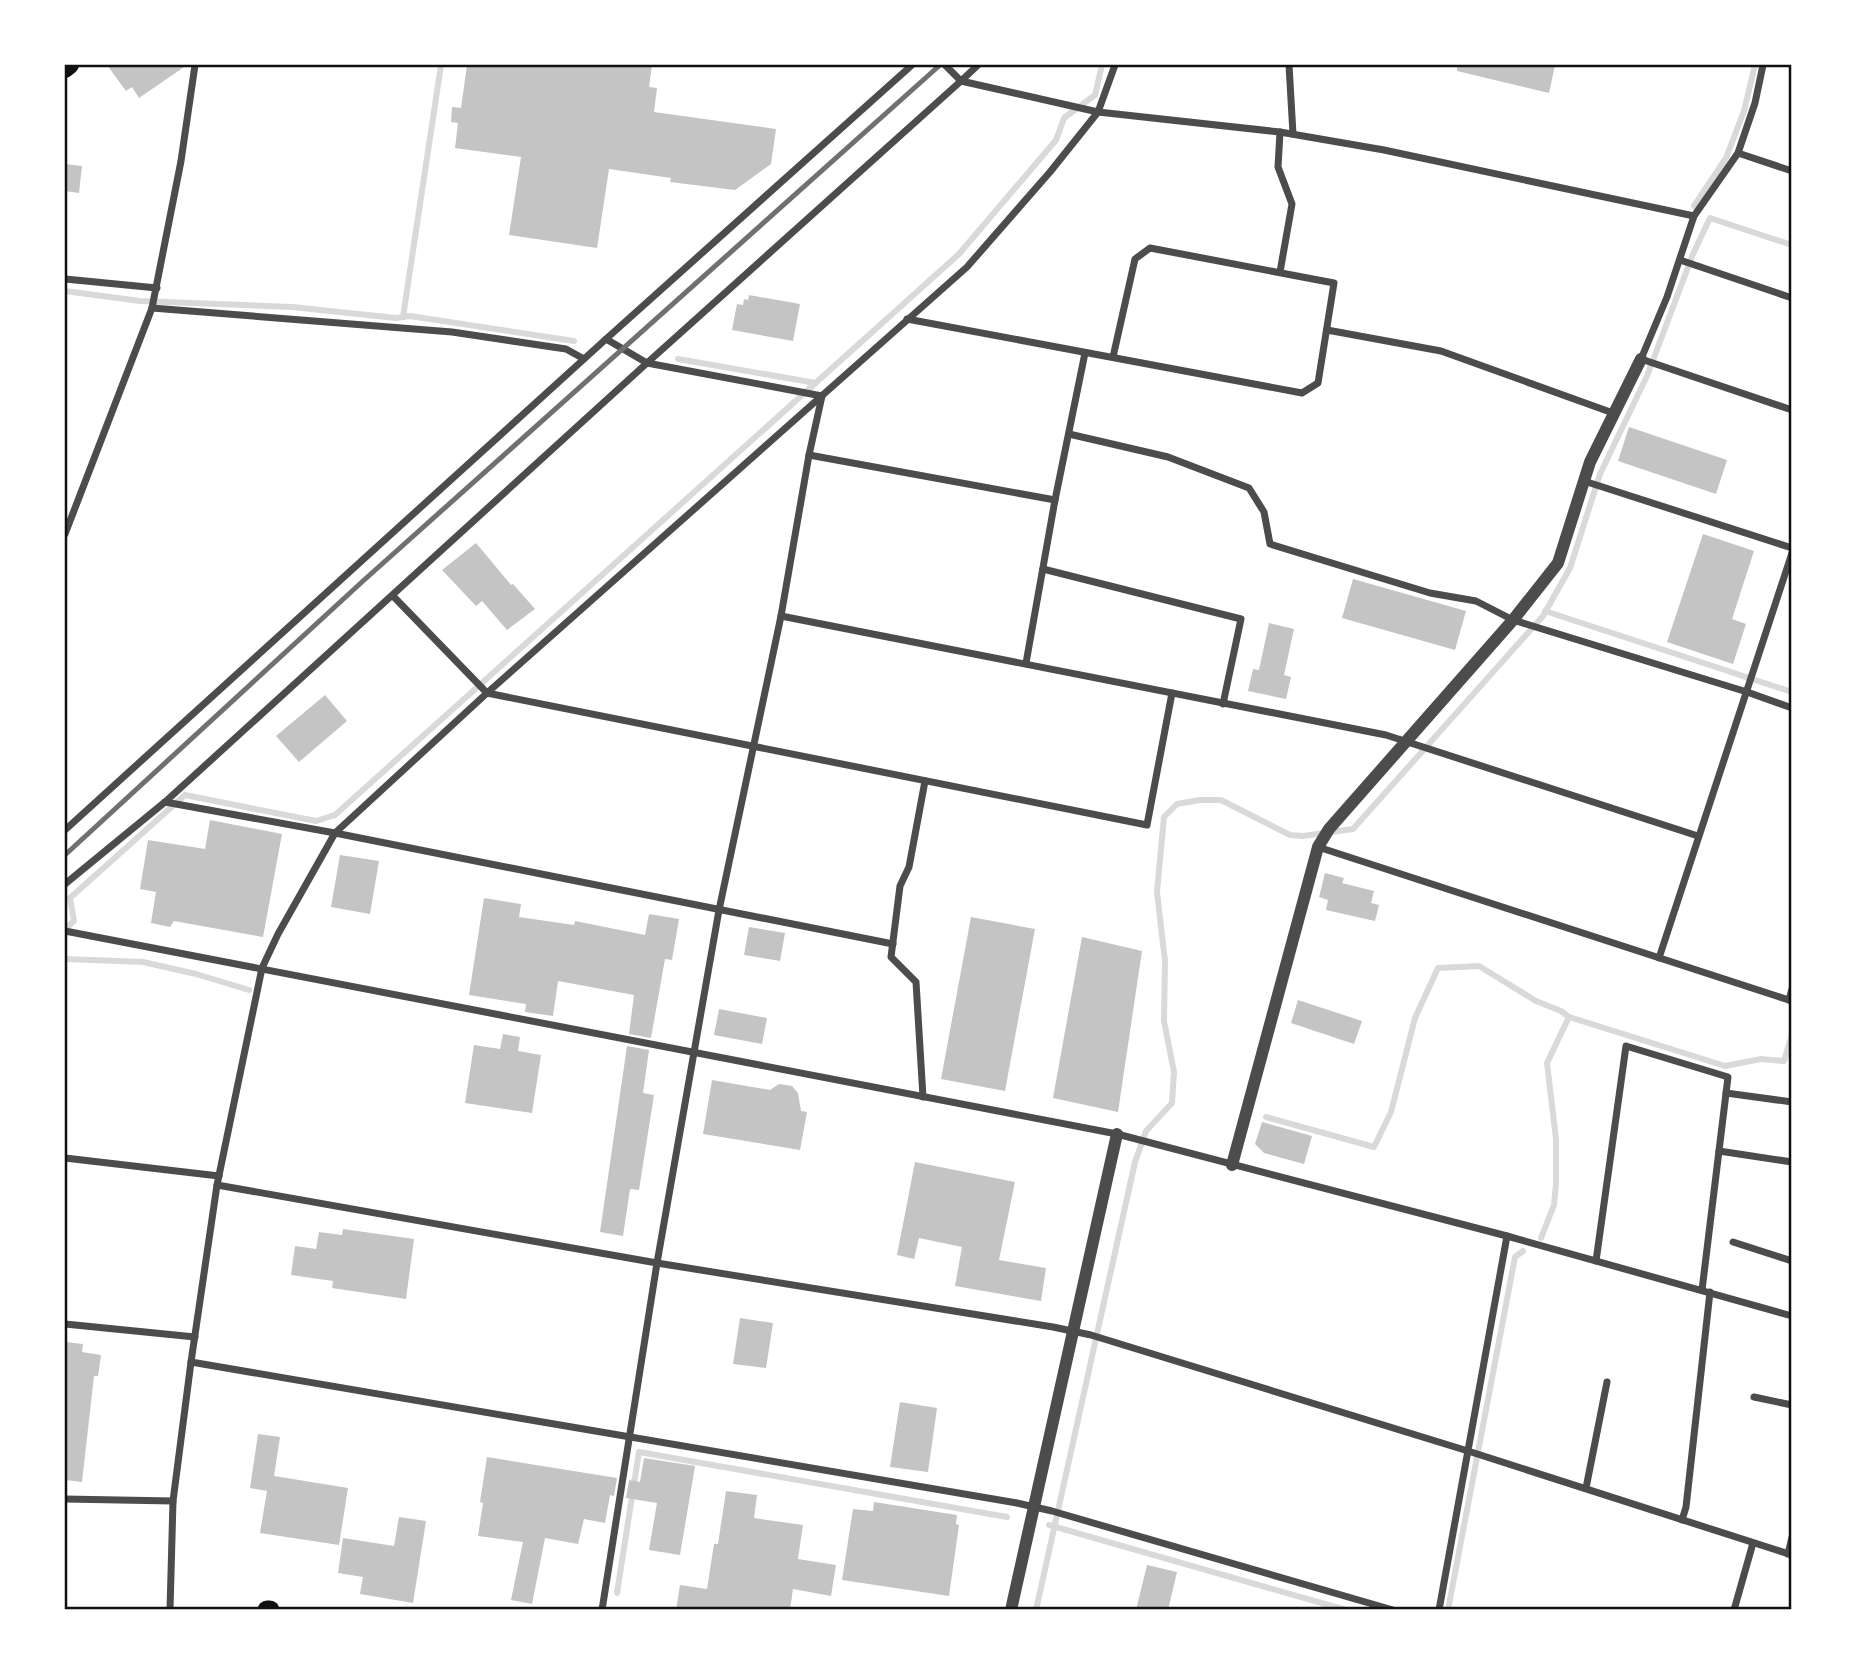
<svg xmlns="http://www.w3.org/2000/svg" width="1857" height="1675" font-family="'Alegreya Sans',sans-serif">
  <style>
    .lines { fill: none; stroke-linecap: round; stroke-linejoin: round }
    .stream { stroke: #d9d9d9; stroke-width: 6 }
    .building { fill: #c4c4c4 }
    .minor { stroke: #4c4c4c; stroke-width: 7 }
    .tertiary { stroke: #4c4c4c; stroke-width: 12 }
    .primary { stroke: #111; stroke-width: 18 }
    .trunk { stroke: #111; stroke-width: 19 }
    .rail { stroke: #707070; stroke-width: 5 }
    .neatline { fill: none; stroke: #111; stroke-width: 2.5 }
  </style>
  <rect width="100%" height="100%" fill="#fff"/>
  <g class="lines">
    <!-- stream -->
    <g class="stream">
      <polyline points="1694,206 1726,158 1744,111 1755,65"/>
      <polyline points="65,291 140,301 292,307 396,318 410,316 574,341"/>
      <polyline points="403,317 441,65"/>
      <polyline points="678,359 816,383"/>
      <polyline points="1545,611 1792,692"/>
      <polyline points="65,929 74,921 70,898 185,795 316,821 335,815 959,254 1056,140 1064,118 1095,95 1102,65"/>
      <polyline points="65,959 143,962 196,974 249,990"/>
      <polyline points="1266,1117 1374,1147 1391,1112 1415,1018 1438,968 1479,966 1536,1001 1561,1011 1569,1017"/>
      <polyline points="1541,1238 1554,1205 1556,1184 1556,1139 1547,1063 1569,1017 1725,1066 1761,1059 1784,1061 1792,1035"/>
      <polyline points="1049,1525 1346,1610"/>
      <polyline points="617,1593 639,1452 1007,1517"/>
      <polyline points="1036,1610 1135,1162 1146,1131 1172,1103 1174,1072 1164,1021 1165,961 1157,892 1164,817 1177,804 1200,800 1221,800 1290,835 1303,836 1353,829 1543,616 1570,568 1600,474 1647,376 1693,254 1710,218 1792,245"/>
      <polyline points="1448,1610 1515,1257 1523,1251"/>
    </g>
  </g>
  <!-- building -->
  <g class="building">
    <polygon points="107,65 187,65 139,98 132,87 126,91"/>
    <polygon points="467,65 652,65 649,87 657,88 654,112 776,129 771,164 735,190 670,182 671,178 609,169 597,248 509,235 521,157 455,148 458,123 451,122 452,107 461,108"/>
    <polygon points="1457,65 1555,65 1549,93 1457,71"/>
    <polygon points="65,164 82,166 79,193 65,191"/>
    <polygon points="749,295 800,304 793,341 732,330 737,304 743,305 744,299 748,300"/>
    <polygon points="1629,427 1727,460 1716,494 1618,461"/>
    <polygon points="1703,534 1754,551 1732,619 1746,624 1733,664 1667,642"/>
    <polygon points="476,543 511,585 513,584 535,609 507,630 482,601 476,606 442,570"/>
    <polygon points="1353,579 1466,611 1455,650 1342,618"/>
    <polygon points="1269,623 1294,629 1284,675 1291,677 1286,699 1248,691 1253,669 1259,670"/>
    <polygon points="325,695 347,721 299,762 276,736"/>
    <polygon points="210,820 282,834 263,937 174,921 170,927 151,923 156,892 140,889 148,840 205,849"/>
    <polygon points="340,855 379,861 370,914 331,907"/>
    <polygon points="1325,873 1344,878 1342,883 1374,891 1371,903 1379,905 1375,921 1326,910 1328,900 1319,897"/>
    <polygon points="484,898 521,904 519,917 574,925 575,921 645,935 649,914 679,919 672,960 665,959 651,1038 629,1034 634,995 558,981 553,1016 525,1012 526,1004 469,995"/>
    <polygon points="971,917 1035,929 1005,1091 941,1079"/>
    <polygon points="749,927 785,933 780,961 744,955"/>
    <polygon points="1082,937 1142,951 1118,1112 1053,1098"/>
    <polygon points="1298,1000 1362,1021 1354,1044 1291,1023"/>
    <polygon points="719,1009 767,1018 762,1044 714,1035"/>
    <polygon points="503,1034 520,1037 518,1051 541,1055 532,1113 465,1103 474,1045 500,1049"/>
    <polygon points="627,1046 649,1050 643,1093 654,1095 639,1190 630,1189 623,1236 600,1232"/>
    <polygon points="712,1080 770,1090 779,1084 792,1086 798,1093 801,1111 807,1112 800,1150 703,1134"/>
    <polygon points="1262,1122 1312,1136 1304,1164 1264,1153 1255,1144"/>
    <polygon points="915,1162 1015,1182 999,1260 1046,1268 1041,1301 955,1286 962,1247 919,1238 914,1259 897,1255"/>
    <polygon points="343,1229 414,1239 406,1299 332,1288 333,1281 291,1275 295,1246 316,1249 319,1232 342,1235"/>
    <polygon points="740,1318 773,1323 766,1368 733,1364"/>
    <polygon points="65,1342 83,1344 82,1352 101,1355 98,1376 94,1376 82,1482 65,1480"/>
    <polygon points="900,1402 937,1408 928,1472 890,1467"/>
    <polygon points="258,1434 280,1437 274,1476 348,1488 339,1545 260,1533 267,1491 250,1488"/>
    <polygon points="487,1457 617,1478 614,1496 610,1495 605,1523 584,1519 578,1544 545,1538 532,1604 511,1600 523,1542 478,1536 483,1503 480,1502"/>
    <polygon points="644,1458 695,1466 680,1555 649,1550 657,1503 626,1498 629,1480 640,1482"/>
    <polygon points="726,1491 757,1495 754,1518 803,1525 798,1559 836,1565 831,1596 793,1589 790,1610 676,1610 680,1585 707,1589 714,1544 718,1544"/>
    <polygon points="874,1502 957,1515 956,1524 959,1525 949,1596 842,1580 853,1509 873,1511"/>
    <polygon points="399,1517 426,1521 413,1603 360,1594 363,1577 338,1573 343,1538 394,1546"/>
    <polygon points="1147,1565 1177,1572 1168,1610 1136,1610"/>
  </g>
  <g class="lines">
    <!-- minor -->
    <g class="minor">
      <polyline points="945,65 961,81 978,65"/>
      <polyline points="1289,65 1293,134"/>
      <polyline points="1763,65 1755,103 1738,153 1694,216 1667,297 1641,359 1792,410"/>
      <polyline points="1280,132 1278,167 1292,204 1280,272"/>
      <polyline points="1738,153 1792,171"/>
      <polyline points="1680,260 1792,298"/>
      <polyline points="65,279 157,288"/>
      <polyline points="152,308 452,332 566,349 584,359 606,339 647,363 822,396"/>
      <polyline points="907,319 1302,393 1318,383 1334,283 1150,248 1135,259 1113,357"/>
      <polyline points="1327,330 1441,351 1613,413"/>
      <polyline points="606,339 912,65"/>
      <polyline points="1069,434 1168,457 1249,488 1264,512 1270,544 1430,593 1476,601 1513,620 1747,692 1792,708"/>
      <polyline points="809,455 1055,500"/>
      <polyline points="1584,481 1792,548"/>
      <polyline points="65,534 152,308 181,161 195,65"/>
      <polyline points="1043,569 1241,619 1223,704"/>
      <polyline points="393,596 487,693 1147,825 1172,693"/>
      <polyline points="781,616 1386,735 1698,836"/>
      <polyline points="1026,663 1055,500 1085,353"/>
      <polyline points="165,802 335,833 893,944"/>
      <polyline points="65,830 584,359"/>
      <polyline points="1318,847 1792,1001"/>
      <polyline points="65,884 165,802 647,363 961,81 1098,112 1280,132 1384,150 1694,216"/>
      <polyline points="65,931 1117,1134 1507,1236 1792,1316"/>
      <polyline points="1659,958 1792,553"/>
      <polyline points="1789,1000 1792,989"/>
      <polyline points="1726,1093 1792,1102"/>
      <polyline points="923,1097 916,982 891,957 900,886 909,867 925,781"/>
      <polyline points="1719,1151 1792,1162"/>
      <polyline points="65,1158 219,1176"/>
      <polyline points="217,1185 657,1263 1053,1327 1091,1335 1468,1451 1792,1555"/>
      <polyline points="1733,1242 1792,1261"/>
      <polyline points="1596,1261 1626,1046 1728,1077 1702,1290"/>
      <polyline points="65,1324 195,1337"/>
      <polyline points="191,1362 1017,1503 1052,1511 1393,1610"/>
      <polyline points="1754,1397 1792,1405"/>
      <polyline points="1586,1488 1607,1382"/>
      <polyline points="65,1499 173,1501"/>
      <polyline points="1682,1520 1686,1507 1710,1292"/>
      <polyline points="1788,1554 1792,1537"/>
      <polyline points="170,1610 173,1501 191,1362 217,1185 262,968 278,934 335,833 487,693 967,267 1050,172 1098,112 1115,65"/>
      <polyline points="602,1610 657,1263 719,910 781,616 809,455 822,396"/>
      <polyline points="1439,1610 1507,1236"/>
      <polyline points="1734,1610 1753,1543"/>
    </g>
    <!-- tertiary -->
    <g class="tertiary">
      <polyline points="1232,1165 1318,847 1329,829 1513,620 1558,563 1590,462 1641,359"/>
      <polyline points="1011,1610 1117,1134"/>
    </g>
    <!-- primary -->
    <polyline class="primary" points="65,69 70,65"/>
    <!-- trunk -->
    <polyline class="trunk" points="267,1610 270,1610"/>
    <!-- rail -->
    <polyline class="rail" points="65,855 363,581 940,65"/>
  </g>
  <!-- border -->
  <rect width="1857" height="1675" fill="none" stroke="#ffffff" stroke-width="133"/>
  <rect x="66" y="66" width="1724" height="1542" class="neatline"/>
</svg>
